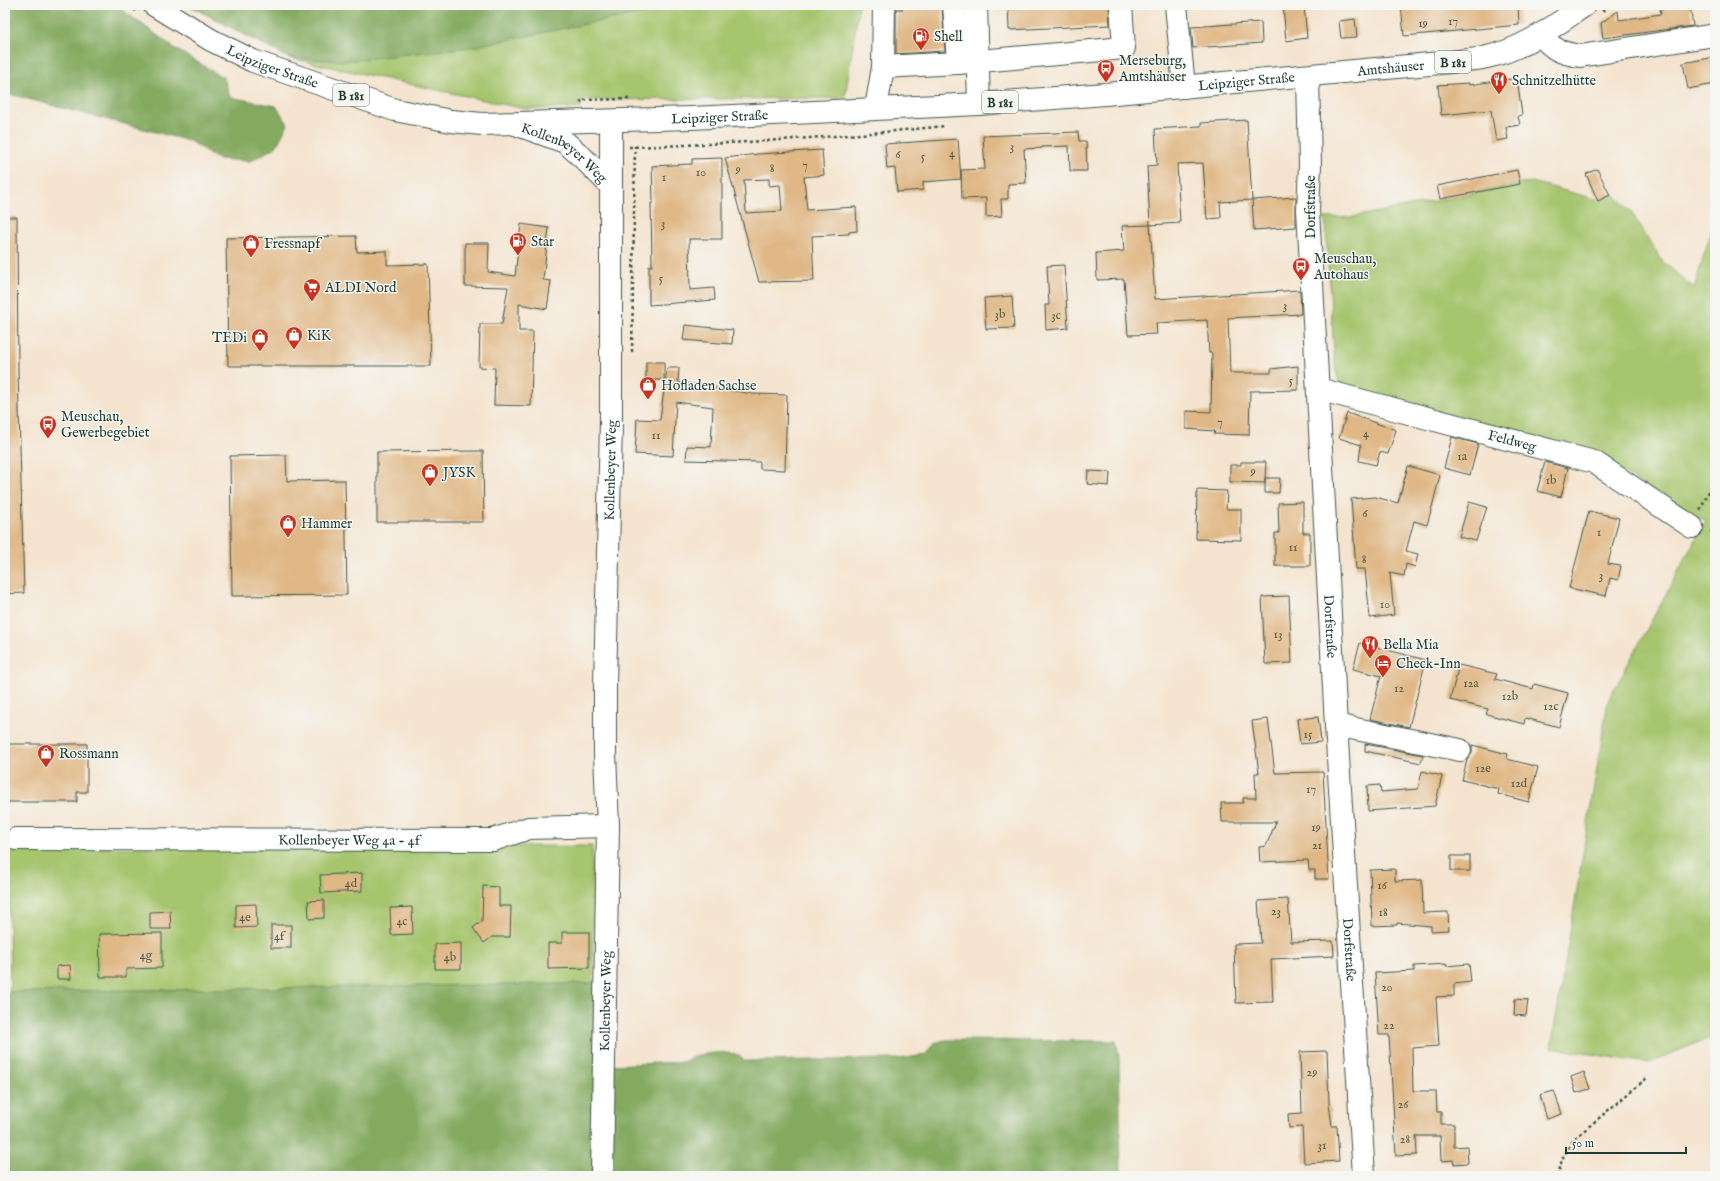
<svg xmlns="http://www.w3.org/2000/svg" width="1720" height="1181" font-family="'IM FELL English',serif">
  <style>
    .green { fill: #a6c56d; stroke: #628150 }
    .forest { fill: #84aa60; stroke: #52744a }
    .building { fill: #e0b886; fill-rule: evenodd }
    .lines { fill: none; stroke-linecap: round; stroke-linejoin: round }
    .minor-casing { stroke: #3f564b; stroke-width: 24 }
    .major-casing { stroke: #3f564b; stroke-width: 24 }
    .path { stroke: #3f564b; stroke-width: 2.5; stroke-dasharray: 3 3; stroke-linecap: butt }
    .minor { stroke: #fff; stroke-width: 22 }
    .major { stroke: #fff; stroke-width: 22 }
    .labels { text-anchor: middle; stroke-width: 3; stroke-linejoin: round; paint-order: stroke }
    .number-label { font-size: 12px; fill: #4f5c48 }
    .shield { fill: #f6f6f2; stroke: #60746d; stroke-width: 1 }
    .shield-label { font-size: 13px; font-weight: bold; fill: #1f3d34 }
    .poi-label { font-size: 14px; fill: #1f3d34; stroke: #f6f6f2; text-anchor: start }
    .street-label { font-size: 14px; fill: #1f3d34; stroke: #f6f6f2 }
  </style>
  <rect width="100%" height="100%" fill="#f6f6f2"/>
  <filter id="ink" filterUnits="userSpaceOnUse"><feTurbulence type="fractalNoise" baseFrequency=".025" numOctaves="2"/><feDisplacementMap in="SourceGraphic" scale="8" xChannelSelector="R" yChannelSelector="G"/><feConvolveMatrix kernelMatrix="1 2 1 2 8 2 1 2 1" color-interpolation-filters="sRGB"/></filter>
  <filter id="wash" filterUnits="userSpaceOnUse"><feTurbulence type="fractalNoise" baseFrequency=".012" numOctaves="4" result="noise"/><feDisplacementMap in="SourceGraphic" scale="16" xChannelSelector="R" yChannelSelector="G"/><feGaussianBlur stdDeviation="0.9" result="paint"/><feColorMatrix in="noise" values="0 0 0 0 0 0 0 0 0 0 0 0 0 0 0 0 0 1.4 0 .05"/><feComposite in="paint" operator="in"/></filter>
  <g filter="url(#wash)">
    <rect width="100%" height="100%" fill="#f4e4cf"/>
    <!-- green -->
    <g class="green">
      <polygon points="681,5 859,5 845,98 581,100 581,108 525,109 289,58 346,61 653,12"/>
      <polygon points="1532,182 1599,200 1610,195 1615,195 1631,212 1663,262 1694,288 1715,218 1715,1036 1648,1063 1551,1048 1608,701 1706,520 1689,515 1602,459 1351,389 1339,383 1335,367 1325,218 1353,217"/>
      <polygon points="592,846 593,984 10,992 8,848"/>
    </g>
    <!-- forest -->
    <g class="forest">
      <polygon points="5,5 116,5 177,50 224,78 230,97 276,106 288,124 276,147 250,161 218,159 190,141 5,93"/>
      <polygon points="188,5 681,5 472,47 346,61 289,58"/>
      <path d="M611 983 609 1065 683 1062C697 1053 719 1051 735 1054 739 1055 742 1059 745 1061L898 1059 925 1055 934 1043 945 1040 1116 1041 1119 1056 1121 1176H5V992Z"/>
    </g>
    <g id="blocks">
      <!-- building -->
      <g class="building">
        <polygon points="903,5 927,5 927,7 942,6 945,51 896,54 896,9 903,9"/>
        <polygon points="1008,5 1109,5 1110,25 1009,30"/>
        <polygon points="1283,5 1304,5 1307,38 1286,41"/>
        <polygon points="1401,5 1518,5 1519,25 1404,36"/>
        <polygon points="1690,5 1693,26 1603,38 1601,23 1618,11 1619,20 1661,14 1660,9"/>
        <polygon points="1355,19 1357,37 1341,38 1339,21"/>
        <polygon points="1261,22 1262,43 1193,48 1191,27"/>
        <polygon points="1715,57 1715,84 1688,89 1683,63"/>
        <polygon points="1517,78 1522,115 1518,116 1520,125 1506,127 1508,139 1496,141 1491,110 1441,115 1438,85 1469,83 1469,85"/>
        <polygon points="1247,120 1252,200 1220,202 1221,218 1207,219 1203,163 1177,164 1180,223 1150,225 1147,166 1157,165 1155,129 1201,126 1201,123"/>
        <polygon points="1078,132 1079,141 1086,141 1087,171 1070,171 1069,146 1042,147 1042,148 1024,149 1026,183 1008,184 1008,199 1001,199 1002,216 986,217 986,198 962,199 961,170 985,169 983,136"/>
        <polygon points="958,139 961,179 923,182 923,190 897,192 895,168 887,169 885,144"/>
        <path d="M822 150 824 175 804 177 807 210 856 207 857 231 849 232V234L812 236 814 281 759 282 725 158 758 154ZM769 179V186L780 185 782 211 746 213 744 180Z"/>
        <polygon points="722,158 722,239 689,239 690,290 714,288 715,300 649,305 649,266 652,266 651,203 653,203 652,166 692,164 692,159"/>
        <polygon points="1597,169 1610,195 1598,201 1586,174"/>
        <polygon points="1517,170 1520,184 1440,199 1437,186"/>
        <polygon points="1296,197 1296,227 1254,230 1252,200"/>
        <polygon points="5,217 17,217 18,372 24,593 5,594"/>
        <polygon points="521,224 549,228 543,280 551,281 547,309 519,304 519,331 533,331 531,406 494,405 495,368 479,367 480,324 502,324 508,287 465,286 465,243 489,243 488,272 515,276"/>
        <polygon points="1150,225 1155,299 1300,290 1301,314 1228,318 1230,373 1271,373 1271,369 1298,366 1298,390 1250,391 1249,435 1214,434 1215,431 1186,429 1186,411 1211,412 1212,353 1209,353 1207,320 1156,323 1157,334 1128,335 1124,279 1097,280 1096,253 1124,251 1122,226"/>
        <polygon points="356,236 357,252 387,251 387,265 428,264 431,366 228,366 226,238"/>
        <polygon points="1064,265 1068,328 1046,330 1045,305 1049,305 1047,266"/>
        <polygon points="1012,296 1014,328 986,329 984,298"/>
        <polygon points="685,325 733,330 732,344 683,340"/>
        <rect x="646" y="362" width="18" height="18"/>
        <polygon points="667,368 679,368 678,382 753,394 787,395 785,470 760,469 760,462 686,460 687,446 711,447 713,407 676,402 673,456 635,454 637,419 660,420"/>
        <polygon points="1347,413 1396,430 1388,454 1380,452 1376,465 1359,461 1361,445 1339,438"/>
        <polygon points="1452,437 1478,444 1470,475 1444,468"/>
        <polygon points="483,451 484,522 377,522 377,452"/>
        <polygon points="286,455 287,481 345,480 347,595 232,596 230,456"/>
        <polygon points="1241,462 1266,462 1265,478 1280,478 1279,493 1265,493 1265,478 1265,483 1230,482 1230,465 1241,465"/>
        <polygon points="1545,462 1568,468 1561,497 1537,491"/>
        <polygon points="1408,466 1440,475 1433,503 1427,525 1414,521 1406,551 1418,554 1415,567 1406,564 1404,576 1390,573 1394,615 1370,618 1365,569 1356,569 1351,499 1375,497 1398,503"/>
        <polygon points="1088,471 1110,472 1109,486 1087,484"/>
        <polygon points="1197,490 1227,491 1226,509 1241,509 1241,540 1196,539"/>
        <polygon points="1303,502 1303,533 1310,533 1310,566 1275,566 1275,533 1279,533 1278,503"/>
        <polygon points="1469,502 1487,507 1476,541 1459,537"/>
        <polygon points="1589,511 1619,518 1608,564 1621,566 1618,580 1610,578 1606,596 1569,588"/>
        <polygon points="1289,596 1292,663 1265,664 1262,597"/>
        <polygon points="1360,643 1426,660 1409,727 1370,719 1381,676 1353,669"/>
        <polygon points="1459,665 1497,674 1495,679 1533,689 1534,684 1568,693 1559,727 1525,718 1524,724 1486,714 1488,709 1450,700"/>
        <polygon points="1318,717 1321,742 1300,744 1297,719"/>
        <polygon points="1268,719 1275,773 1323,772 1329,879 1315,879 1315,870 1309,870 1308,860 1260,862 1259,847 1266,846 1276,822 1222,822 1221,803 1243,803 1243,798 1256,798 1255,773 1259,773 1252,721"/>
        <polygon points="5,744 87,744 87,792 77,792 77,802 5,802"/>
        <polygon points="1365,744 1423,755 1421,763 1365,751"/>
        <polygon points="1472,745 1508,754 1507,759 1538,767 1529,802 1498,794 1499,789 1462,780 1467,760 1472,753"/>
        <polygon points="1422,771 1442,776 1435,806 1368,811 1367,786 1380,785 1381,792 1418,789"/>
        <rect x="1451" y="856" width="19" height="15"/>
        <polygon points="1395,869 1395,881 1422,880 1423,913 1448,912 1449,930 1431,931 1431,926 1397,923 1397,925 1372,926 1370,870"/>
        <polygon points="362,873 362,891 321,893 320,875"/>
        <polygon points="483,886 499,887 499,906 511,906 510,937 492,937 484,943 473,928 482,921"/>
        <polygon points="1288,899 1291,942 1333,941 1334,956 1271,959 1273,1002 1236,1003 1234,944 1261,943 1258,901"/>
        <polygon points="324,900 324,918 309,919 308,901"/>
        <polygon points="256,904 257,927 236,928 236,905"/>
        <polygon points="412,907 413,934 391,935 390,908"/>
        <polygon points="170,911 171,929 150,929 150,912"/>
        <rect x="271" y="925" width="20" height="23"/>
        <polygon points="562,932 589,932 589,968 548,969 548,943 562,943"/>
        <polygon points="162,933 162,968 126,969 126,977 100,977 99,934"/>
        <polygon points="461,943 461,969 435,969 435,944"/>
        <polygon points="1446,964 1446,966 1469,964 1471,982 1454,984 1454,996 1436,997 1439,1046 1412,1048 1413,1091 1436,1091 1437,1112 1441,1112 1441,1124 1454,1124 1454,1147 1467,1146 1468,1163 1454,1164 1453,1160 1441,1161 1440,1136 1416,1136 1417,1155 1396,1156 1389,1035 1379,1035 1375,973 1414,971 1414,966"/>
        <polygon points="70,965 71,979 57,979 57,966"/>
        <polygon points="1515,999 1528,1000 1526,1016 1514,1015"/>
        <polygon points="1327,1051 1329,1104 1332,1126 1337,1126 1339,1161 1304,1163 1302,1127 1289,1128 1288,1114 1302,1113 1300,1052"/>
        <polygon points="1584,1072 1590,1089 1576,1093 1571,1077"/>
        <polygon points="1554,1091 1562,1114 1547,1119 1540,1095"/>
      </g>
    </g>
  </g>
  <g filter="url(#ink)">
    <use href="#blocks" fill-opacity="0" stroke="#3f564b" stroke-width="1"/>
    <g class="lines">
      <!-- minor casing -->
      <g class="minor-casing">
        <g id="minor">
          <polyline points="954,5 958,63 1124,48 1121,5"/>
          <polyline points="976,5 979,104"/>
          <polyline points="1176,5 1184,87"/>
          <path d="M1541 35C1553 50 1561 53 1580 56L1715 35"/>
          <polyline points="883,67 958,63"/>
          <path id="s1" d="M1308 76 1310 166 1308 210 1336 725 1364 1176"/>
          <polyline points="876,108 883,67 884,5"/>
          <path id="s2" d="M515 124 565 142 582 157 611 186"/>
          <path id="s3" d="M1318 389 1594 462 1692 527"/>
          <polyline points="1336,725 1460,750"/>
          <path id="s4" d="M16 839 493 840 529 828 608 826"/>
          <path id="s5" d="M602 1176 608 826 605 754V685L611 423V121"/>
        </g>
      </g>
      <!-- major casing -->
      <g class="major-casing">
        <g id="major">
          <path id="s6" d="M154 5 211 40 253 61 395 110 451 121 482 124 691 118 979 104 1105 94 1451 62C1463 60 1476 60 1487 57 1524 49 1554 26 1585 5"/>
        </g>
      </g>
      <!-- path -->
      <g class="path">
        <polyline points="129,5 136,11"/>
        <polyline points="1602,11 1611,5"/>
        <polyline points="581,103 581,100 629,99"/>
        <path d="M629 147C735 144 840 137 945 126"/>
        <polyline points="632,352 635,146"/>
        <polyline points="1700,510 1715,479"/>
        <polyline points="1710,531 1715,532"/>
        <polyline points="1558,1176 1562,1159 1574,1139 1648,1077"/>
      </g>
      <!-- minor -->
      <use href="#minor" class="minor"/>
      <!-- major -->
      <use href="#major" class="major"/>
    </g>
  </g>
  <!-- icons -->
  <defs>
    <g id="fuel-pin" transform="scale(0.9)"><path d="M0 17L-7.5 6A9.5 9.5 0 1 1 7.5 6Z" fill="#c8321e" stroke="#f6f6f2"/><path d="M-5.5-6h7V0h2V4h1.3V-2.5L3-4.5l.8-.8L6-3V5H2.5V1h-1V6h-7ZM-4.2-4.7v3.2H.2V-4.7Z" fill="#fff"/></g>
    <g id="bus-pin" transform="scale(0.9)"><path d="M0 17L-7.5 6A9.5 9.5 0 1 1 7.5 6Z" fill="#c8321e" stroke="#f6f6f2"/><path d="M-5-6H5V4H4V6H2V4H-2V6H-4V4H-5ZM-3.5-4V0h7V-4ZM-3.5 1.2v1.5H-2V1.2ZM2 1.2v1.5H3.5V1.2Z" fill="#fff"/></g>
    <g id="restaurant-pin" transform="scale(0.9)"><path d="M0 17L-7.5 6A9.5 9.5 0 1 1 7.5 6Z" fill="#c8321e" stroke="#f6f6f2"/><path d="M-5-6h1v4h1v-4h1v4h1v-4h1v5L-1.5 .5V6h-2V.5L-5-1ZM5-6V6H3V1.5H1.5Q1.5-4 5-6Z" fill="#fff"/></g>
    <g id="shop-pin" transform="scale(0.9)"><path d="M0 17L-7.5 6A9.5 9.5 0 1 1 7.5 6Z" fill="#c8321e" stroke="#f6f6f2"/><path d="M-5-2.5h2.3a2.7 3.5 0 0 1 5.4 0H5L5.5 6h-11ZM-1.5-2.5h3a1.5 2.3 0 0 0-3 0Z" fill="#fff"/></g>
    <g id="supermarket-pin" transform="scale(0.9)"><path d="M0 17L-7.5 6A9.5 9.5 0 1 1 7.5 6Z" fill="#c8321e" stroke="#f6f6f2"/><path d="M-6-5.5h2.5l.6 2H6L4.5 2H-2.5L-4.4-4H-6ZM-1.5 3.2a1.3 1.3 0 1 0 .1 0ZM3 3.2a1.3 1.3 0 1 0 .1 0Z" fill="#fff"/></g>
    <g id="hotel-pin" transform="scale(0.9)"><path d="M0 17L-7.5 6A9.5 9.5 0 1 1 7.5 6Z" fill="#c8321e" stroke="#f6f6f2"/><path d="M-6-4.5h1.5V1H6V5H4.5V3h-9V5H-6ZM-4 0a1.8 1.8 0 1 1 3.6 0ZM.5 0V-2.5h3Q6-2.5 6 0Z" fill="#fff"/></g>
  </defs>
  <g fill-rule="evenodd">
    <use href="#fuel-pin" x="921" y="36"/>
    <use href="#bus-pin" x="1106" y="68"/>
    <use href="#restaurant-pin" x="1499" y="80"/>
    <use href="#fuel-pin" x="518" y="241"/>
    <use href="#shop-pin" x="251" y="243"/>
    <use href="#bus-pin" x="1301" y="266"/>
    <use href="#supermarket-pin" x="312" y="287"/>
    <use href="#shop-pin" x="294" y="335"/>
    <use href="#shop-pin" x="260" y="337"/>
    <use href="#shop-pin" x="648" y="385"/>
    <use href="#bus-pin" x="48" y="424"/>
    <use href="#shop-pin" x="430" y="472"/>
    <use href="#shop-pin" x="288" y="523"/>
    <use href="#restaurant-pin" x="1370" y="644"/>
    <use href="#hotel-pin" x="1383" y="663"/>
    <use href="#shop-pin" x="46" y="753"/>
  </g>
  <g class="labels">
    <!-- number labels -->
    <g class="number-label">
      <text x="1453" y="25">17</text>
      <text x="1423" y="27">19</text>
      <text x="1012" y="150">3</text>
      <text x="952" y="157">4</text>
      <text x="898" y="158">6</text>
      <text x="923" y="160">5</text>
      <text x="805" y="169">7</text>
      <text x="772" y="172">8</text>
      <text x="738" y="173">9</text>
      <text x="701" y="176">10</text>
      <text x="664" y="181">1</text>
      <text x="663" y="227">3</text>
      <text x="661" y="282">5</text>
      <text x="1285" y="309">3</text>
      <text x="1000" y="318">3b</text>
      <text x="1056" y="319">3c</text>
      <text x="1291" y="384">5</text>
      <text x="1220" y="426">7</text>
      <text x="1366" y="437">4</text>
      <text x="656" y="439">11</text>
      <text x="1462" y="460">1a</text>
      <text x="1253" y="475">9</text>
      <text x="1551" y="484">1b</text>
      <text x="1365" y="517">6</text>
      <text x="1599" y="536">1</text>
      <text x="1293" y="551">11</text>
      <text x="1364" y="563">8</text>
      <text x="1601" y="579">3</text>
      <text x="1385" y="608">10</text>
      <text x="1278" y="638">13</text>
      <text x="1471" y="687">12a</text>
      <text x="1399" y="692">12</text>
      <text x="1510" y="700">12b</text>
      <text x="1551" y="710">12c</text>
      <text x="1308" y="738">15</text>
      <text x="1483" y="772">12e</text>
      <text x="1519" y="787">12d</text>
      <text x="1311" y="793">17</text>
      <text x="1316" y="831">19</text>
      <text x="1317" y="849">21</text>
      <text x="351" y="887">4d</text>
      <text x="1382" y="889">16</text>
      <text x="1276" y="915">23</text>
      <text x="1383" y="916">18</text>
      <text x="245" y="921">4e</text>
      <text x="402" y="925">4c</text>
      <text x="279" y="940">4f</text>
      <text x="146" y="959">4g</text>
      <text x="450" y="961">4b</text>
      <text x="1387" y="991">20</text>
      <text x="1389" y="1029">22</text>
      <text x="1312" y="1076">29</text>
      <text x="1403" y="1108">26</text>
      <text x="1405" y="1143">28</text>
      <text x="1322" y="1149">31</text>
    </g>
    <!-- shield labels -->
    <g class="shield">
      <rect x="1435" y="51" width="36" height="22" rx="3"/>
      <rect x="333" y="84" width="36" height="22" rx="3"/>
      <rect x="982" y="91" width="36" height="22" rx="3"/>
    </g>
    <g class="shield-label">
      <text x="1453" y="67">B 181</text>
      <text x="351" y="100">B 181</text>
      <text x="1000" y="107">B 181</text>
    </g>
    <!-- poi labels -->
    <g class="poi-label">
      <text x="934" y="41">Shell</text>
      <text x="1119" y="65">Merseburg,<tspan x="1119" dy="16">Amtshäuser</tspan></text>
      <text x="1512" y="85">Schnitzelhütte</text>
      <text x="531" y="246">Star</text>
      <text x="264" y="248">Fressnapf</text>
      <text x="1314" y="263">Meuschau,<tspan x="1314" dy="16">Autohaus</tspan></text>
      <text x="325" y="292">ALDI Nord</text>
      <text x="307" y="340">KiK</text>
      <text x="247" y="342" text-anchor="end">TEDi</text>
      <text x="661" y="390">Hofladen Sachse</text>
      <text x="61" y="421">Meuschau,<tspan x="61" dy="16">Gewerbegebiet</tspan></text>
      <text x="443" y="477">JYSK</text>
      <text x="301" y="528">Hammer</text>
      <text x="1383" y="649">Bella Mia</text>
      <text x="1396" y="668">Check-Inn</text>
      <text x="59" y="758">Rossmann</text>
    </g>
    <!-- street labels -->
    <g class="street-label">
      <text dy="5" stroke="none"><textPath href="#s6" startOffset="134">Leipziger Straße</textPath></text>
      <text dy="5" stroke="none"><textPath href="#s6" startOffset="1263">Amtshäuser</textPath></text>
      <text dy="5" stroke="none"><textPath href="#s6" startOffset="1118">Leipziger Straße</textPath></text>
      <text dy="5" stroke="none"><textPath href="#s6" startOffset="590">Leipziger Straße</textPath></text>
      <text dy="5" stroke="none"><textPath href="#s2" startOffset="58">Kollenbeyer Weg</textPath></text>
      <text transform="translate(1310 207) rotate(-90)" y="5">Dorfstraße</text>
      <text dy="5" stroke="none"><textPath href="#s3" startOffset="201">Feldweg</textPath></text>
      <text dy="5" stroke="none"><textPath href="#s5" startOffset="706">Kollenbeyer Weg</textPath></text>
      <text dy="5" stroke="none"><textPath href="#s1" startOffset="551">Dorfstraße</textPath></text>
      <text dy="5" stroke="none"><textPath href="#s4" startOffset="333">Kollenbeyer Weg 4a - 4f</textPath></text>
      <text dy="5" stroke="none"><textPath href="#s1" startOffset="875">Dorfstraße</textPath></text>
      <text dy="5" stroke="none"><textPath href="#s5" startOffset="175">Kollenbeyer Weg</textPath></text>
    </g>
  </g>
  <!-- margin -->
  <rect width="1720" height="1181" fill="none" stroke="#f6f6f2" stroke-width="20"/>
  <!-- scale -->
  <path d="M1566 1147v6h120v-6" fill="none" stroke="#1f3d34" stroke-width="2"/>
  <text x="1572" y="1147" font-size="12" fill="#1f3d34" stroke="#f6f6f2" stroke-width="3" paint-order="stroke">50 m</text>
</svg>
